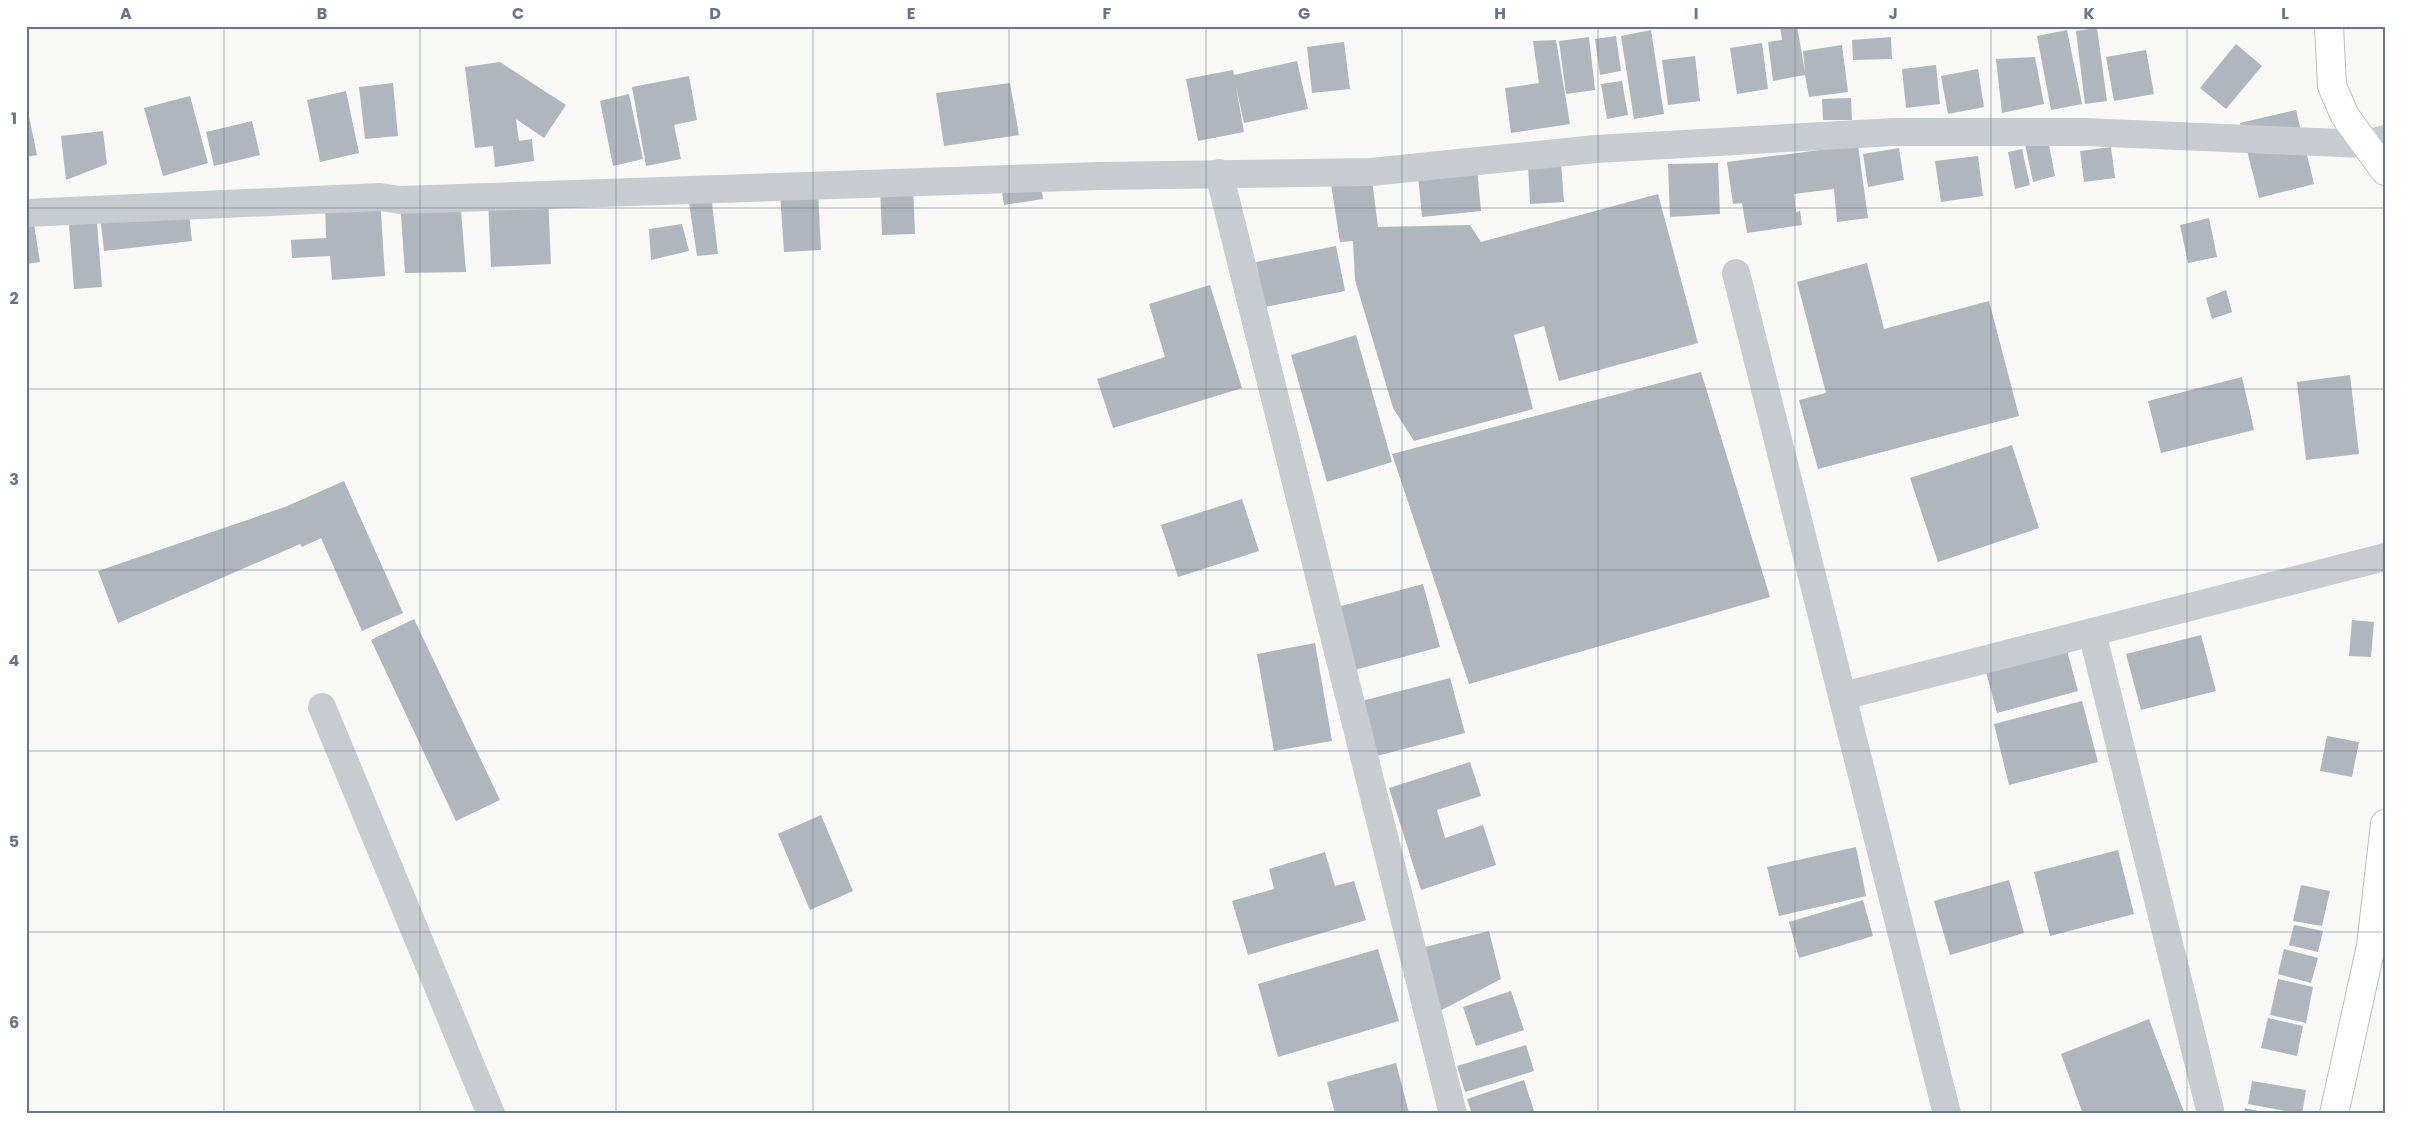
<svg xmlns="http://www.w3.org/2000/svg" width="2411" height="1140" font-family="Poppins,sans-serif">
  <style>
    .building { fill: #afb6bd }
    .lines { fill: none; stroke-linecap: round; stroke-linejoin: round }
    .secondary-casing { stroke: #babec4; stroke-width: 30 }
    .street { stroke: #c8cbcf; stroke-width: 28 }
    .secondary { stroke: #fff; stroke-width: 28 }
    .grid { fill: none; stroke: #667588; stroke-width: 1; stroke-opacity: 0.55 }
    .neatline { fill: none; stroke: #667588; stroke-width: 2 }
    .grid-label { font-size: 16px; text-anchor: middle; font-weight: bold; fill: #667588 }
  </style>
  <rect width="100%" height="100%" fill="#f8f9f6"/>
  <!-- building -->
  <g class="building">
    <polygon points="1780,26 1797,26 1805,72 1803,51 1842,45 1848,92 1809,97 1805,75 1773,81 1768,42 1782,40"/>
    <polygon points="2097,28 2107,101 2085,104 2076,31"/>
    <polygon points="1651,30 1664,114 1634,119 1621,36"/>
    <polygon points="2067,30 2082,104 2051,110 2037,36"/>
    <polygon points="1616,36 1621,71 1600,75 1595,39"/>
    <polygon points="1589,37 1595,90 1566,94 1559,41"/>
    <polygon points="1891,37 1892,59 1853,60 1852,40"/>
    <polygon points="1556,40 1570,124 1511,133 1505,88 1539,83 1533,41"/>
    <polygon points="1344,42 1350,89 1312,93 1307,47"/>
    <polygon points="1762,43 1768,89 1737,94 1730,48"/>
    <polygon points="2236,44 2262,66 2226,109 2200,88"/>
    <polygon points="2146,50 2154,94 2114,101 2106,57"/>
    <polygon points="1695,56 1700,101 1668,105 1662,60"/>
    <polygon points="2035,57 2044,104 2002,113 1996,59"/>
    <polygon points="1297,61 1308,109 1244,123 1236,87 1244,132 1198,141 1186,79 1233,70 1234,75"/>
    <polygon points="500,62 566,105 544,138 516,119 519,141 532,139 534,161 495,167 493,146 475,148 465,67"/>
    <polygon points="1936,65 1940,104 1906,108 1902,69"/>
    <polygon points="1978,69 1984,107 1948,114 1941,76"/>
    <polygon points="689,76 697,120 674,125 681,159 646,166 632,87"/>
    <polygon points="1622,81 1628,115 1607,119 1601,84"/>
    <polygon points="393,83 398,136 365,139 359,87"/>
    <polygon points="1010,83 1019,135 944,146 936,93"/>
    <polygon points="346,91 359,153 320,162 307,100"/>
    <polygon points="629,94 643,159 613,166 600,101"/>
    <polygon points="190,96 208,163 163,176 144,108"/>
    <polygon points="1851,98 1852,120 1823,120 1822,99"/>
    <polygon points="26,102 37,155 26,157"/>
    <polygon points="2296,110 2314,184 2259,198 2240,123"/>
    <polygon points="252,121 260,155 214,166 206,132"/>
    <polygon points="103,131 107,164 66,180 61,136"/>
    <polygon points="2048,140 2055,176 2033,182 2025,144"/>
    <polygon points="1858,145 1868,218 1837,222 1834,189 1794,194 1796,212 1800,211 1802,225 1747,233 1742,203 1733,204 1727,162"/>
    <polygon points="2111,147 2115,178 2084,182 2080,151"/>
    <polygon points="1899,148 1904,180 1868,187 1863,154"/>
    <polygon points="2022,149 2030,185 2015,189 2008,152"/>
    <polygon points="1978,156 1983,196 1941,202 1935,161"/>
    <polygon points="1561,163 1564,202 1530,204 1528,165"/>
    <polygon points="1718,163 1720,214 1670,217 1668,164"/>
    <polygon points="1477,168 1481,211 1422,217 1418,175"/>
    <polygon points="1329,171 1371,172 1378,227 1470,225 1481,242 1658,194 1698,343 1559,381 1544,326 1514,335 1533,409 1414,441 1393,408 1355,280 1353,241 1340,242"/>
    <polygon points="1040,178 1043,199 1004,205 1001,185"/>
    <polygon points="913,186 915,234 882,235 880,188"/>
    <polygon points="818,191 821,250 784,252 780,193"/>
    <polygon points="711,194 718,254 697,256 688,196"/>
    <polygon points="548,195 551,264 491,267 488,198"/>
    <polygon points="380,197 385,276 332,280 330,256 292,258 291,240 326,238 325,200"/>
    <polygon points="460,198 466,272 405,273 400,200"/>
    <polygon points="188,205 192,241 104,251 100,215"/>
    <polygon points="96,210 102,287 74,289 68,212"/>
    <polygon points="33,218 40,262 26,264 26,219"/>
    <polygon points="2209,218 2217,257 2188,263 2180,225"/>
    <polygon points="682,224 689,251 651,260 649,229"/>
    <polygon points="1336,246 1345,291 1265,307 1256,262"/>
    <polygon points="1867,263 1884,329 1989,301 2019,416 1818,469 1799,400 1826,393 1797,282"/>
    <polygon points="1210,285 1242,388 1113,428 1097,379 1165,357 1149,304"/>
    <polygon points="2226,290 2232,312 2212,319 2206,298"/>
    <polygon points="1356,335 1392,462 1327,482 1291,355"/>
    <polygon points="1701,372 1770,597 1469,684 1392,454"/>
    <polygon points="2350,375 2359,454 2306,460 2297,382"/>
    <polygon points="2242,377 2254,430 2161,453 2148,401"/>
    <polygon points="2012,445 2039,528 1938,562 1910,478"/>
    <polygon points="344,481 403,613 362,631 321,538 302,547 300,544 118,623 98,571 285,507"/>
    <polygon points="1242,499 1259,551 1178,577 1161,525"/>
    <polygon points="1423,584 1440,647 1351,671 1334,608"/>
    <polygon points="414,619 500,800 456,821 371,640"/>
    <polygon points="2352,620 2374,622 2371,657 2349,656"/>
    <polygon points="2201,635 2216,691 2141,710 2126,654"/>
    <polygon points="1315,643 1332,741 1274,751 1257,654"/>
    <polygon points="2066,647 2078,691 1997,713 1985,668"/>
    <polygon points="1450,678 1465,733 1373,757 1358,702"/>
    <polygon points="2082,701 2098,762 2009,785 1994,724"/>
    <polygon points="2327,736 2359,742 2352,777 2320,771"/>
    <polygon points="1470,762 1481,796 1437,810 1445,838 1483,825 1496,865 1421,890 1389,788"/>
    <polygon points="821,815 853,891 810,910 778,834"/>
    <polygon points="1856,847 1866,896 1779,916 1767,867"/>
    <polygon points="2118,850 2134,914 2050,936 2034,872"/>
    <polygon points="1325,852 1335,886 1354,881 1366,920 1248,955 1232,901 1274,889 1269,869"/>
    <polygon points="2009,880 2024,933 1950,955 1934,901"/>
    <polygon points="2301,885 2330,891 2322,926 2293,921"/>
    <polygon points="1863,900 1873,936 1799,958 1789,922"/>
    <polygon points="2294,925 2323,931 2318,952 2289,945"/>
    <polygon points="1489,931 1501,979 1436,1013 1421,948"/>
    <polygon points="1378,949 1399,1021 1278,1057 1258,984"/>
    <polygon points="2284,949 2318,958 2311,983 2278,974"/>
    <polygon points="2278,979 2313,987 2306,1023 2270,1015"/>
    <polygon points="1511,991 1524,1030 1476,1046 1463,1007"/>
    <polygon points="2268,1018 2303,1026 2297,1056 2261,1048"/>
    <polygon points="2149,1019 2184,1112 2179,1114 2083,1114 2061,1054"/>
    <polygon points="1526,1045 1534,1071 1465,1092 1457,1066"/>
    <polygon points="1396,1063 1409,1113 1335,1114 1327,1082"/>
    <polygon points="1524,1080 1535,1114 1472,1114 1467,1099"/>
    <polygon points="2252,1081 2306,1090 2302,1114 2248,1104"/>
    <polygon points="2245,1108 2266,1113 2266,1114 2244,1114"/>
  </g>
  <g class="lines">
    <!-- secondary casing -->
    <g class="secondary-casing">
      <g id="secondary">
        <polyline points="2329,26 2332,86 2345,116 2385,171"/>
        <polyline points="2334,1114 2371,946 2385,824"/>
      </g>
    </g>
    <!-- street -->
    <g class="street">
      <polyline points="1219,173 1453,1114"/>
      <polyline points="26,213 380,197 400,200 460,198 1099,176 1371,172 1596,149 1893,132 2085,132 2364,144 2385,139"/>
      <polyline points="1736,273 1947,1114"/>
      <polyline points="2092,632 2210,1110"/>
      <polyline points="1843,696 2385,557"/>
      <polyline points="322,707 491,1114"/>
    </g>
    <!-- secondary -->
    <use href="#secondary" class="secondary"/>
  </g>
  <!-- grid -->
  <path class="grid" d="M224 26V1114M420 26V1114M616 26V1114M813 26V1114M1009 26V1114M1206 26V1114M1402 26V1114M1598 26V1114M1795 26V1114M1991 26V1114M2187 26V1114M26 208H2385M26 389H2385M26 570H2385M26 751H2385M26 932H2385"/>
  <!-- border -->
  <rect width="2411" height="1140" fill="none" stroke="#ffffff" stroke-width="55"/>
  <rect x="28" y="28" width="2356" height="1084" class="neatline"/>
  <g class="grid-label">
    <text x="126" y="19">A</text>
    <text x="322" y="19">B</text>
    <text x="518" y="19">C</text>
    <text x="715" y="19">D</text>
    <text x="911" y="19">E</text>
    <text x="1107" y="19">F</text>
    <text x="1304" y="19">G</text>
    <text x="1500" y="19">H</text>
    <text x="1696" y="19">I</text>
    <text x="1893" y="19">J</text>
    <text x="2089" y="19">K</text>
    <text x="2285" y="19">L</text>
    <text x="14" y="124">1</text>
    <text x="14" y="304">2</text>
    <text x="14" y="485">3</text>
    <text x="14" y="666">4</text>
    <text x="14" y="847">5</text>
    <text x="14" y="1028">6</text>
  </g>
</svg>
